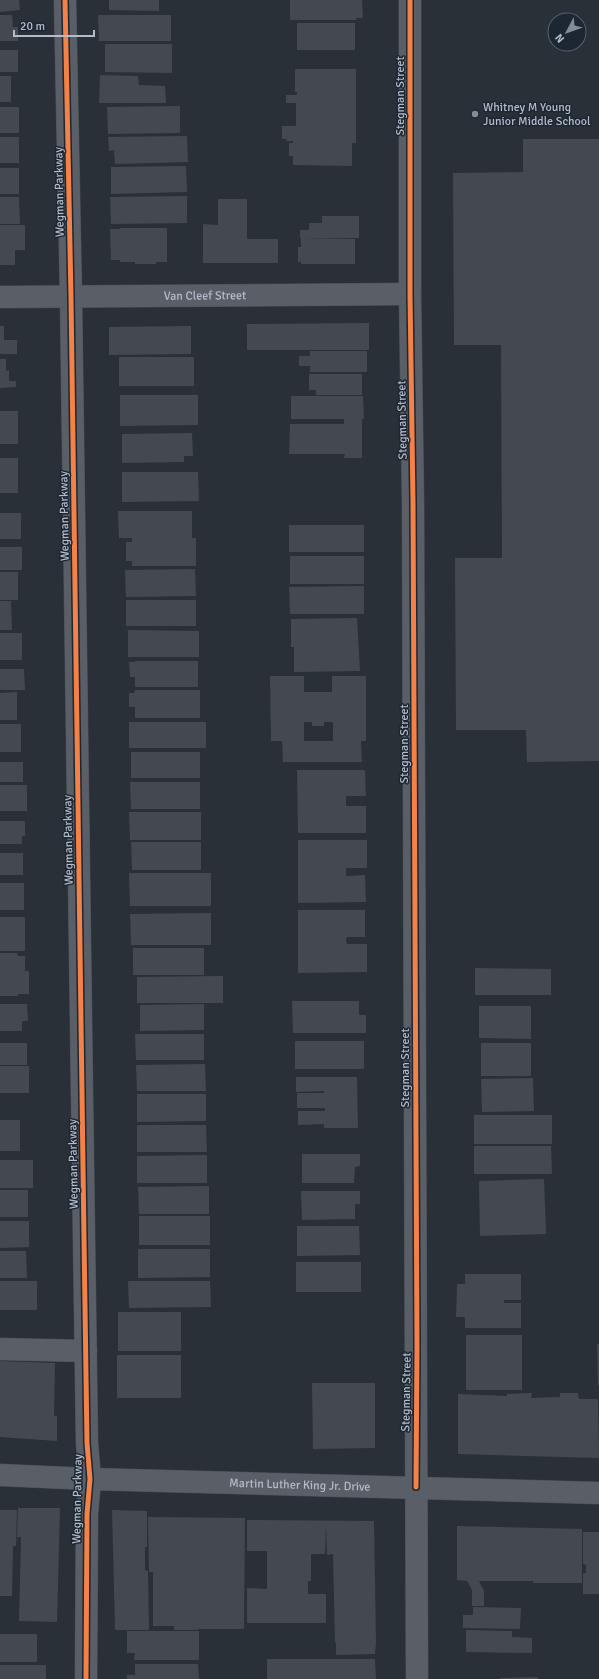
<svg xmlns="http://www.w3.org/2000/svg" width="599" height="1679" font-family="Signika,sans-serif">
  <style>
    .building { fill: #444950; fill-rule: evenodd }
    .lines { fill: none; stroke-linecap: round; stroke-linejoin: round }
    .minor-casing { stroke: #484c53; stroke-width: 23 }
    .minor { stroke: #5a5e66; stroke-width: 22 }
    .cycleway-casing { stroke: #1d2633; stroke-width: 8 }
    .cycleway { stroke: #f48246; stroke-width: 5 }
    .poi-dot { fill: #848b96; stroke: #1d2633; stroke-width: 1.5 }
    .labels { text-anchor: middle; stroke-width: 3; stroke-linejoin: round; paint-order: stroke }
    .street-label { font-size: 12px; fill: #b4bcc9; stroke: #1d2633 }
    .poi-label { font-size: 12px; fill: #b4bcc9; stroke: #1d2633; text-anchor: start }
  </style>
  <rect width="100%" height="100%" fill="#2a3038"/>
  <!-- building -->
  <g class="building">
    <polygon points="0,0 19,0 20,10 0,12"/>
    <polygon points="109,0 159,0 159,11 109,10"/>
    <polygon points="290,0 362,0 363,18 356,18 356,20 290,20"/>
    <polygon points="0,15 12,15 13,27 18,27 18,41 0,41"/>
    <polygon points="98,15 171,15 171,41 99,41"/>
    <rect x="297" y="23" width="58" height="27"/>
    <polygon points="105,44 172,44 172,73 105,72"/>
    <rect x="0" y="50" width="18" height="22"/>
    <polygon points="295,69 356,69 356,143 352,143 352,166 293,165 293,156 289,156 289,143 293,143 293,141 286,141 287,139 282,139 282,126 296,126 296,103 286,103 286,95 297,95 297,92 295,92"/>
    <polygon points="100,75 138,76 139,85 165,86 166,103 99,103"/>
    <rect x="0" y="76" width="11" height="26"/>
    <polygon points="180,106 180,133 108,134 107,107"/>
    <rect x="0" y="107" width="19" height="26"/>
    <polygon points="187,136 188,162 115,164 114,150 109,151 108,137"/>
    <rect x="0" y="137" width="19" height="26"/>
    <polygon points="523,139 599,139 599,761 527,762 526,730 456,730 455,558 502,558 501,345 454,345 453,173 523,172"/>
    <polygon points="186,166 187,192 111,194 111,167"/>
    <rect x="0" y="168" width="19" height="26"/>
    <polygon points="187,196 187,223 111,224 110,197"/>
    <polygon points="0,197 19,197 20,224 0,224"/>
    <polygon points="218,199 247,199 247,239 278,239 278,263 203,263 203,224 218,225"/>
    <polygon points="322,216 359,216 359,238 300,238 300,230 309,230 309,223 322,223"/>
    <polygon points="0,225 25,225 25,250 15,250 15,265 0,265"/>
    <polygon points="120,228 167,228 167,262 156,262 156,264 135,264 135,262 120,262 120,260 111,260 110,229 120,229"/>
    <polygon points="301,238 355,239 355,264 301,264 301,262 298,262 298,247 301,247"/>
    <polygon points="369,323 369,350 247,350 247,324"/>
    <polygon points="0,326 4,326 4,340 17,340 17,354 0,354"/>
    <polygon points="191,326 191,354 109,355 109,327"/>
    <polygon points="310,351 367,351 367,372 310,372 310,366 299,366 299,356 310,356"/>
    <rect x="119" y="357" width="75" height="29"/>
    <polygon points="0,359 6,359 6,371 9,370 9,381 16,381 16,387 0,388"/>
    <polygon points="309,374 362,374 362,395 316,395 316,390 309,390"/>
    <polygon points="120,395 198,395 198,425 120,426"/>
    <polygon points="291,396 363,396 364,419 362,419 362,458 344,458 345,454 289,454 290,424 344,424 344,419 291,419"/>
    <rect x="0" y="411" width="18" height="33"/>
    <polygon points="192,433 193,456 184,456 184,462 122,463 122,434"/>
    <rect x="0" y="458" width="18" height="35"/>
    <polygon points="122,472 198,472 199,501 122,502"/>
    <polygon points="118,511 192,511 192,538 196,538 196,566 132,566 132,561 126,561 126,542 132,542 132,538 119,538"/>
    <rect x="0" y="513" width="21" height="26"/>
    <rect x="289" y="525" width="75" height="27"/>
    <rect x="0" y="547" width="22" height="23"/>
    <rect x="290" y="556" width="74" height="28"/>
    <polygon points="195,569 196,596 126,597 125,570"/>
    <rect x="0" y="572" width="18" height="28"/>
    <polygon points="364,586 364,614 290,614 289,587"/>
    <rect x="126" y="600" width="70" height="26"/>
    <polygon points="0,601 11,601 12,630 0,630"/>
    <polygon points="357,618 360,671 294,672 294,647 291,647 291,619"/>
    <polygon points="128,630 199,631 199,657 128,657"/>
    <rect x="0" y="633" width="22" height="27"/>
    <polygon points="135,661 198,661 198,687 135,687 135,677 130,677 129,662 135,662"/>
    <polygon points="0,669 24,669 25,690 0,690"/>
    <path d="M270 676H304V692H332V676H366V741H361L362 762H283L282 741H271ZM304 722H312V726H324V722H333V741H304Z"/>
    <polygon points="135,690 200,690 200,718 135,718 135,707 129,707 129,693 134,693"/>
    <polygon points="17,692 17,720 0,720 0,693"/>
    <rect x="129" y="722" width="77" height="26"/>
    <rect x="0" y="724" width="21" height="28"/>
    <rect x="131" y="752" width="69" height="26"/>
    <rect x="0" y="762" width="23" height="20"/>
    <polygon points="297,770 365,770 366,796 346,796 346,806 366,806 366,833 298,833"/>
    <polygon points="130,782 200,782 200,809 131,809"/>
    <rect x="0" y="785" width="27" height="26"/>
    <polygon points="129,812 201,812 201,840 130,840"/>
    <polygon points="0,821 25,821 25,836 22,836 22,844 0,844"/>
    <polygon points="298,840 367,840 367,868 346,868 346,876 365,875 366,902 298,903"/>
    <polygon points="131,842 201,842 201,870 132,870"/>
    <rect x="0" y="853" width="23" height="22"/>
    <polygon points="129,873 211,873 211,906 130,906"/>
    <rect x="0" y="883" width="24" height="27"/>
    <polygon points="298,910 365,910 365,937 347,937 346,940 347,944 367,944 367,972 298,973"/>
    <polygon points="211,913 211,945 131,945 130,914"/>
    <rect x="0" y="917" width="25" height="34"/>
    <rect x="133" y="948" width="71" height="27"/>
    <polygon points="0,953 17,953 18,956 25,956 25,971 29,971 29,994 18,994 18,996 0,996"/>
    <polygon points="475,968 551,969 551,995 475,995"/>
    <polygon points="223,976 223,1003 137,1003 137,977"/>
    <polygon points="292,1001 359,1001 359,1015 366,1015 366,1033 293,1033"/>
    <polygon points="0,1004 27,1004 28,1021 22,1021 22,1031 0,1031"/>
    <polygon points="204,1004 204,1030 140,1031 140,1005"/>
    <polygon points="479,1006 531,1006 531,1039 479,1038"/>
    <polygon points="135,1034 204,1034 204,1060 136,1060"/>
    <rect x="295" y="1041" width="69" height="28"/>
    <rect x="0" y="1043" width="27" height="22"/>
    <rect x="481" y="1043" width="50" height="33"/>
    <polygon points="205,1064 206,1091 137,1091 136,1065"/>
    <rect x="0" y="1066" width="29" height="27"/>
    <polygon points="296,1077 357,1077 358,1128 324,1128 324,1124 298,1125 298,1111 325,1111 325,1108 297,1108 297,1093 324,1093 324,1091 296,1092"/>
    <polygon points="533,1078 534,1111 482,1112 481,1079"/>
    <polygon points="137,1094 206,1094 206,1121 137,1122"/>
    <rect x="474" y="1115" width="78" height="29"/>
    <rect x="0" y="1120" width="20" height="31"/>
    <polygon points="137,1125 206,1125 207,1152 137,1152"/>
    <polygon points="474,1146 551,1146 552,1174 474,1174"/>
    <polygon points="302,1154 360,1154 360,1166 355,1167 354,1183 302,1183"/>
    <polygon points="207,1155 207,1183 137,1183 137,1156"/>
    <rect x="0" y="1160" width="33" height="28"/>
    <polygon points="544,1179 546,1234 480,1236 479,1181"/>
    <polygon points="209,1186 209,1214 139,1214 138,1187"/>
    <rect x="0" y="1190" width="28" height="27"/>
    <polygon points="301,1191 360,1191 360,1204 355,1204 355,1219 302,1220"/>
    <rect x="139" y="1216" width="71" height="29"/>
    <polygon points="0,1221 29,1221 29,1247 0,1248"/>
    <polygon points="297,1226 359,1226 360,1255 297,1256"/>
    <polygon points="138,1249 210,1249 210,1277 138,1278"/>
    <polygon points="0,1251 26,1251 27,1278 0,1278"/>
    <rect x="296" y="1262" width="65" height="30"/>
    <polygon points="465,1274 521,1274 521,1300 504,1300 504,1303 521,1303 521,1328 465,1328 465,1317 456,1317 457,1284 465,1284"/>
    <rect x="0" y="1281" width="37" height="29"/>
    <polygon points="128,1281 210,1281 211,1307 129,1308"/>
    <rect x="118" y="1312" width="63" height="39"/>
    <rect x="466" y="1335" width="56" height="55"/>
    <polygon points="597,1344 599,1344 599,1386 598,1386"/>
    <rect x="117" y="1355" width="64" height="43"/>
    <polygon points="0,1361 55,1363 54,1416 57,1416 57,1441 0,1437"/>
    <polygon points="312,1383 375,1383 375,1448 313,1449"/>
    <polygon points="532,1393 531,1398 560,1397 560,1393 578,1393 579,1399 598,1399 599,1458 458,1454 458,1394 507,1396 507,1394"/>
    <polygon points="18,1508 60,1508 57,1622 19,1621 21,1537 17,1537"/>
    <polygon points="0,1510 17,1510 16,1546 13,1546 12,1596 0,1596"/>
    <polygon points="112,1510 147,1511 147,1547 145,1547 145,1570 148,1571 149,1630 115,1630"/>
    <polygon points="148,1517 245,1518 244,1629 198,1629 197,1630 174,1630 174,1626 153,1626 153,1572 149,1572"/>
    <polygon points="247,1520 374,1521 376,1642 375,1654 336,1655 336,1642 335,1643 333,1554 327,1555 326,1524 325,1554 311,1554 311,1581 308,1581 308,1594 326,1594 326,1623 247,1623 247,1588 267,1589 267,1551 247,1551"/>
    <polygon points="457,1526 582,1529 582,1583 533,1583 533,1581 479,1581 484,1591 484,1606 472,1606 472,1590 467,1581 457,1580"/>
    <polygon points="583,1532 599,1532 599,1594 583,1594 583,1573 586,1573 586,1565 583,1564"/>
    <polygon points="473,1607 521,1608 520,1629 463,1628 463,1615 473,1615"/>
    <polygon points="466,1630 512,1631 512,1637 532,1638 532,1653 466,1652"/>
    <polygon points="127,1631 199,1631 199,1660 134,1660 135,1653 127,1653"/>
    <rect x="0" y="1634" width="37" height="28"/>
    <polygon points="267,1659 375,1659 376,1679 267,1679"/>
    <polygon points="135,1664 198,1664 199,1679 127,1679 127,1675 135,1675"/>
    <rect x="0" y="1665" width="46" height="14"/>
    <polygon points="538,1677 538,1679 500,1679 500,1678"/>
  </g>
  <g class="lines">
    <!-- minor casing -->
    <g class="minor-casing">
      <g id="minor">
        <polyline points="65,0 71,297 84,1238 87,1443 90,1479 87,1514 86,1679"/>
        <polyline points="410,0 410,294 413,502 417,1679"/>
        <path id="s1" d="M0 297 410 294"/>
        <polyline points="0,1349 86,1351"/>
        <path id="s2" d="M0 1475 90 1479 599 1493"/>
      </g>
    </g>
    <!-- minor -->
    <use href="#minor" class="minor"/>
    <!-- cycleway casing -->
    <g class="cycleway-casing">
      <g id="cycleway">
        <polyline points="65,0 71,297 84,1238 87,1443 90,1479 87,1514 86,1679"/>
        <polyline points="410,0 410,294 413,502 417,1347 416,1487"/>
      </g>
    </g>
    <!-- cycleway -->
    <use href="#cycleway" class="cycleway"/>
  </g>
  <!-- markers -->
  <circle class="poi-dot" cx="475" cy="114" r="4"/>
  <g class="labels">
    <!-- street labels -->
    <g class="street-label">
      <text transform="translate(400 96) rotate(-90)" y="4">Stegman Street</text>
      <text transform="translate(59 192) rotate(-91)" y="4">Wegman Parkway</text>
      <text dy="4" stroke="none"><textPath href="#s1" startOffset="205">Van Cleef Street</textPath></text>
      <text transform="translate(402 420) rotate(-91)" y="4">Stegman Street</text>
      <text transform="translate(64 516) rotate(-91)" y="4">Wegman Parkway</text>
      <text transform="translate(404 744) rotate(-90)" y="4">Stegman Street</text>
      <text transform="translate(68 840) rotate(-91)" y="4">Wegman Parkway</text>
      <text transform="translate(405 1068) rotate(-90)" y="4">Stegman Street</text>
      <text transform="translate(73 1164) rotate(-91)" y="4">Wegman Parkway</text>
      <text transform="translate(406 1392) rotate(-89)" y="4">Stegman Street</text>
      <text dy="4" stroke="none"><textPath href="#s2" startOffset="300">Martin Luther King Jr. Drive</textPath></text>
      <text transform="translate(77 1499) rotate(-89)" y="4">Wegman Parkway</text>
    </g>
    <!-- poi labels -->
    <g class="poi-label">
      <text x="483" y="111">Whitney M Young<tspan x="483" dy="14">Junior Middle School</tspan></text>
    </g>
  </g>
  <!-- north arrow -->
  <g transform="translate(567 32) rotate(229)"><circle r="19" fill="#1d2633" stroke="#59626f"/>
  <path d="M0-3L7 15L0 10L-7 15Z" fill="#848b96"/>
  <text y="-6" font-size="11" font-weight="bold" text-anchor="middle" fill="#b4bcc9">N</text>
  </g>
  <!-- scale -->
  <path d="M14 30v6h80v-6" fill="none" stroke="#b4bcc9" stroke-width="2"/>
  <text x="20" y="30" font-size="12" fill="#b4bcc9" stroke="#1d2633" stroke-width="3" paint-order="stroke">20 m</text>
</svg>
